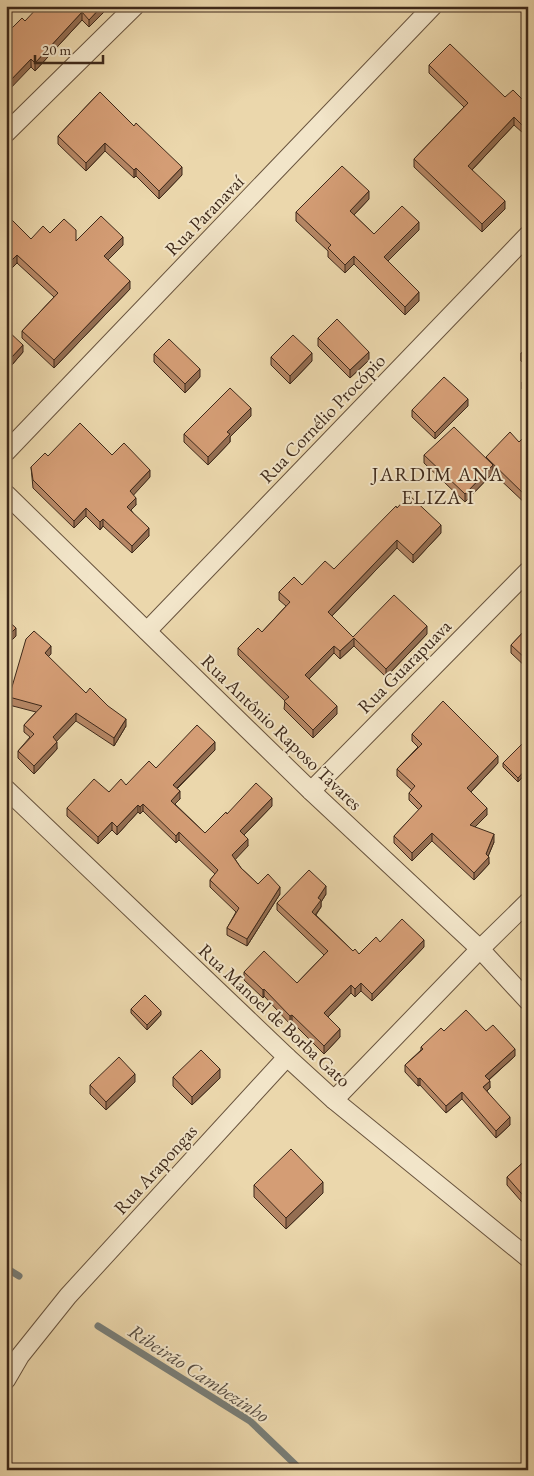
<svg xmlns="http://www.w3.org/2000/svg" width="534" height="1476" font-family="'EB Garamond',serif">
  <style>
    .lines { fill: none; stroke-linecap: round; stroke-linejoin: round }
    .stream { stroke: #787e78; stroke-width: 7 }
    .minor-casing { stroke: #69543e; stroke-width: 20 }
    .minor { stroke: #f2e5c9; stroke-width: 18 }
    .wall { fill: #b68765; stroke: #3e291a }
    .shaded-wall { fill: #946e52; stroke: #3e291a }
    .building { fill: #d49d75; stroke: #3e291a }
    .labels { text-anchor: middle; stroke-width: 4; stroke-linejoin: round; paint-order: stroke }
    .street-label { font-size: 19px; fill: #3e291a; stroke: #f2e5c9 }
    .neighbourhood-label { font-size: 20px; letter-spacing: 1px; fill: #3e291a; stroke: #f2e5c9 }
    .water-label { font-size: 20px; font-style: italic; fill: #564c41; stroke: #f2e5c9 }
  </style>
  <rect width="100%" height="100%" fill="#ebd7ac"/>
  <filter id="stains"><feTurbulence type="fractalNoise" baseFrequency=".004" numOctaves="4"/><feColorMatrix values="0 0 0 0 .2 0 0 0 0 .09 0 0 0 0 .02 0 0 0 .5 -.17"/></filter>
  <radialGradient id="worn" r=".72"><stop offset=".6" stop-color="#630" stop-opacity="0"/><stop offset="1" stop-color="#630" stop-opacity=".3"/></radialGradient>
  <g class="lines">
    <!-- stream -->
    <g class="stream">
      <polyline points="6,1268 19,1276"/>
      <polyline points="98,1326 250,1421 301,1470"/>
    </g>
    <!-- minor casing -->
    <g class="minor-casing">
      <g id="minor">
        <polyline points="6,133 135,6"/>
        <polyline points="6,452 433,6"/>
        <polyline points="6,494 311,791 480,949 528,1001"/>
        <polyline points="147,631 528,235"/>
        <polyline points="6,789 287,1057 334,1100 528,1258"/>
        <polyline points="311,791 528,571"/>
        <polyline points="334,1100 480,949 528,902"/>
        <polyline points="6,1380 20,1356 68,1296 287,1057"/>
      </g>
    </g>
    <!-- minor -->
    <use href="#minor" class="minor"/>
  </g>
  <!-- wall -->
  <g class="wall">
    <polygon points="107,6 107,9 89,27 82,20 35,71 31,67 25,21"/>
    <polygon points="429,65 505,97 528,105 523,133 514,125 472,170 505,209 482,232 414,167 414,159 464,107 429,73"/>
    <polygon points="100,92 182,175 159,199 136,176 134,178 105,151 86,171 58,144 58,136"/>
    <polygon points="369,199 354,215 374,234 419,230 388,261 419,301 405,315 354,264 345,273 328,257 328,251 296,221 296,212"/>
    <polygon points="6,226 31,239 50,233 76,241 123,245 108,260 130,289 54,368 22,338 22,331 54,297 17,263"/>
    <polygon points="6,329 23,352 11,366 6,362"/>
    <polygon points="318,338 369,360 350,378 318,346"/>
    <polygon points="528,347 528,367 521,361 521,353"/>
    <polygon points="154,354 200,377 185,393 154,362"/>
    <polygon points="271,357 312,361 290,384 271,365"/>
    <polygon points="528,376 528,395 522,389 522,382"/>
    <polygon points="468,406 435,439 412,417 412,410"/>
    <polygon points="251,416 230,437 230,442 208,465 184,442 184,434"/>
    <polygon points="528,433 528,506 493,473 465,502 424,463 424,455 486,458 519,442"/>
    <polygon points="112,455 150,477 133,495 136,505 131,510 149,536 132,553 103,526 100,530 86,516 74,528 33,488 31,467 48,456"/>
    <polygon points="397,508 441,533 413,563 397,548 332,616 353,637 427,634 386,677 354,646 340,659 334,653 309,679 337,714 313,738 284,709 285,701 238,655 238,648 262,632 286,606 279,600 279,592 302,585 334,569"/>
    <polygon points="528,627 528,669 511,653 511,645"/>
    <polygon points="51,654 48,657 86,693 126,726 114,746 76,721 56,741 57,749 34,774 18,758 18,751 30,737 24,732 24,725 36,712 9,705 9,697"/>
    <polygon points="412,734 498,763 471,792 487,815 475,827 494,842 488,856 489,864 474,880 432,841 412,861 394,843 394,836 419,810 409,800 409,793 412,790 397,776 397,769 418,747 412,741"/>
    <polygon points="528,738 528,771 518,782 503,767 503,763"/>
    <polygon points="215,750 177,789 180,799 175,804 205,833 227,814 272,806 244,835 248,846 235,859 241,868 258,884 280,894 247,946 227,935 227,928 236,912 210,887 210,880 215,874 179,840 176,843 143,811 140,814 138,812 117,835 112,830 98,844 67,816 67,808 126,785 156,768"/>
    <polygon points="326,894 321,902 321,907 316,915 353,951 359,954 380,942 424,947 372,1001 361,991 355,997 351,993 328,1017 340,1037 324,1054 292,1022 290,1024 264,996 263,998 244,980 244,972 297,983 324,955 277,910 277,903"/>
    <polygon points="131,1009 161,1015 147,1030 131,1013"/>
    <polygon points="444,1031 486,1031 515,1056 489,1080 490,1088 487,1091 510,1125 496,1138 462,1099 446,1113 420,1085 418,1086 405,1072 405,1065 421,1050 421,1047"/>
    <polygon points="173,1077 220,1078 192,1105 173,1086"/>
    <polygon points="135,1082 106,1110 90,1094 90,1085"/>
    <polygon points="528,1158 528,1209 507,1185 507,1177"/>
    <polygon points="254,1185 323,1193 286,1229 254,1197"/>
  </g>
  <!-- shaded-wall -->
  <g class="shaded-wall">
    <polygon points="102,6 107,6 107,9 89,27 89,20"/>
    <polygon points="82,12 82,20 35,71 35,63"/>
    <polygon points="31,59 31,67 6,93 6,85"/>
    <polygon points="514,117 514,125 468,174 468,166"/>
    <polygon points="528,120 528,128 523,133 523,126"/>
    <polygon points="105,143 105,151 86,171 86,163"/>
    <polygon points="182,167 182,175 159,199 159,191"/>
    <polygon points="136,168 136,176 134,178 134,170"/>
    <polygon points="369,191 369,199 350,219 350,211"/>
    <polygon points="505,201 505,209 482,232 482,224"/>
    <polygon points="419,222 419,230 384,265 384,257"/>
    <polygon points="123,237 123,245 104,264 104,256"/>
    <polygon points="17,255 17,263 6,274 6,266"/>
    <polygon points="354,256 354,264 345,273 345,265"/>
    <polygon points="130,281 130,289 54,368 54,360"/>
    <polygon points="419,292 419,301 405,315 405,307"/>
    <polygon points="23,345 23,352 11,366 11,358"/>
    <polygon points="369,352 369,360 350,378 350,370"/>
    <polygon points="312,353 312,361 290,384 290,376"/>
    <polygon points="200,369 200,377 185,393 185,384"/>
    <polygon points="468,399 468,406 435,439 435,433"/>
    <polygon points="251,408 251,416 230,437 230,442 208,465 208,457 227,432"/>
    <polygon points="493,465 493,473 465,502 465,494"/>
    <polygon points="150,470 150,477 130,499 130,491"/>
    <polygon points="136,498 136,505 127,514 127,507"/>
    <polygon points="86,508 86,516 74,528 74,521"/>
    <polygon points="103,519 103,526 100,530 100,522"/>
    <polygon points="441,525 441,533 413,563 413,555"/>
    <polygon points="149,528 149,536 132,553 132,546"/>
    <polygon points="397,540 397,548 328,620 328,612"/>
    <polygon points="427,626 427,634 386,677 386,669"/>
    <polygon points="16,628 16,636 6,646 6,638"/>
    <polygon points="354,638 354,646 340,659 340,651"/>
    <polygon points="51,646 51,654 45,660 45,653"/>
    <polygon points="334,646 334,653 305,683 305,675"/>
    <polygon points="337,706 337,714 313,738 313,730"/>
    <polygon points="76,713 76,721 53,745 53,737"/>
    <polygon points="126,719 126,726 114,746 114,738"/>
    <polygon points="57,742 57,749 34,774 34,766"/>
    <polygon points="215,742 215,750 173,792 173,785"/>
    <polygon points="498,756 498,763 467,796 467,788"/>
    <polygon points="528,767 528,771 518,782 518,778"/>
    <polygon points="180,791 180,799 171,808 171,801"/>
    <polygon points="272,798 272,806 240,839 240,831"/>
    <polygon points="143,804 143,811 140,814 140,807"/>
    <polygon points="138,805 138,812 117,835 117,827"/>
    <polygon points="487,808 487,815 470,832 470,825"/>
    <polygon points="112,822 112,830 98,844 98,837"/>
    <polygon points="179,832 179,840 176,843 176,836"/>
    <polygon points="432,833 432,841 412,861 412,853"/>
    <polygon points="494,834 494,842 487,859 489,857 489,864 474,880 474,873 486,854"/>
    <polygon points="248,839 248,846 232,863 232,855"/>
    <polygon points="326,886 326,894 321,902 321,907 312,919 312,912 318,898"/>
    <polygon points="280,887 280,894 247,946 247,939"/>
    <polygon points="424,940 424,947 372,1001 372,994"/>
    <polygon points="361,983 361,991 355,997 355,989"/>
    <polygon points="351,985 351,993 324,1021 324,1013"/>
    <polygon points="264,989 264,996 263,998 263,990"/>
    <polygon points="161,1011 161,1015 147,1030 147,1025"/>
    <polygon points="292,1015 292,1022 290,1024 290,1016"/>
    <polygon points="340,1029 340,1037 324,1054 324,1046"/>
    <polygon points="515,1049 515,1056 485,1083 485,1076"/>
    <polygon points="220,1069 220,1078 192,1105 192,1097"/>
    <polygon points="135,1074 135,1082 106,1110 106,1102"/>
    <polygon points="420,1078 420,1085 418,1086 418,1079"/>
    <polygon points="490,1081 490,1088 483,1094 483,1087"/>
    <polygon points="462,1092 462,1099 446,1113 446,1106"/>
    <polygon points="510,1117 510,1125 496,1138 496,1131"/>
    <polygon points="323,1182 323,1193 286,1229 286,1218"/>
  </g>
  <!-- building -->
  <g class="building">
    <polygon points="39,6 102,6 89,20 82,12 35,63 31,59 6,85 6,34 22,18 25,21"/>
    <polygon points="450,44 505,97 513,90 528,105 528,120 523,126 514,117 468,166 505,201 482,224 414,159 468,103 429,65"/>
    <polygon points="100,92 134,126 136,123 182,167 159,191 136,168 134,170 105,143 86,163 58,136"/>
    <polygon points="342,166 369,191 350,211 374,234 402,206 419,222 384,257 419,292 405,307 354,256 345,265 328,248 331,245 296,212"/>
    <polygon points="101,216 123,237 104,256 130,281 54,360 22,331 58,293 17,255 6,266 6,226 12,220 31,239 43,226 50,233 64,219 76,230 76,241"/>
    <polygon points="337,319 369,352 350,370 318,338"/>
    <polygon points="6,329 23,345 11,358 6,354"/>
    <polygon points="293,335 312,353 290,376 271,357"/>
    <polygon points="169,339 200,369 185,384 154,354"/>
    <polygon points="528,347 528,359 521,353"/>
    <polygon points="528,376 528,387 522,382"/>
    <polygon points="444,377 468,399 435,433 412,410"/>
    <polygon points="230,388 251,408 227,432 230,434 208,457 184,434"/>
    <polygon points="80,423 112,455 124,443 150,470 130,491 136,498 127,507 149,528 132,546 103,519 100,522 86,508 74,521 33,480 31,467 45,453 48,456"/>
    <polygon points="454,427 493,465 465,494 424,455"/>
    <polygon points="510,432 519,442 528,433 528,498 486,457"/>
    <polygon points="409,495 441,525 413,555 397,540 328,612 353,637 394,595 427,626 386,669 354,638 340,651 334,646 305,675 337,706 313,730 284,701 289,697 238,648 258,628 262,632 290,602 279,592 294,577 302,585 325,561 334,569 396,506 397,508"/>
    <polygon points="6,619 16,628 6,638"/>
    <polygon points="528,627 528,661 511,645"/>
    <polygon points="34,631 51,646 45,653 86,693 90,688 108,706 126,719 114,738 76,713 53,737 57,742 34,766 18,751 34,734 24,725 42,706 9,697 26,639"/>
    <polygon points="443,701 498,756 467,788 487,808 470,825 494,834 486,854 489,857 474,873 432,833 412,853 394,836 422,806 409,793 415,786 397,769 422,744 412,734"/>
    <polygon points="197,725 215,742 173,785 180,791 171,801 205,833 226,812 227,814 256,783 272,798 240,831 248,839 232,855 241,868 258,884 268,874 280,887 247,939 227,928 239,908 210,880 218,870 179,832 176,836 143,804 140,807 138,805 117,827 112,822 98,837 67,808 94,779 109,792 121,779 126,785 149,761 156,768"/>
    <polygon points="528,738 528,767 518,778 503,763"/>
    <polygon points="309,870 326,886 318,898 321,900 312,912 353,951 355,949 359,954 376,937 380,942 402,919 424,940 372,994 361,983 355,989 351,985 324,1013 340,1029 324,1046 292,1015 290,1016 264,989 263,990 244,972 264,951 297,983 328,951 277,903"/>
    <polygon points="145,995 161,1011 147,1025 131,1009"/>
    <polygon points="466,1010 486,1031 493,1025 515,1049 485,1076 490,1081 483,1087 510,1117 496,1131 462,1092 446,1106 420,1078 418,1079 405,1065 423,1049 421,1047 441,1028 444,1031"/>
    <polygon points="201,1050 220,1069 192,1097 173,1077"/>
    <polygon points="119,1057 135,1074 106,1102 90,1085"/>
    <polygon points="291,1149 323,1182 286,1218 254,1185"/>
    <polygon points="528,1158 528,1201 507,1177"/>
  </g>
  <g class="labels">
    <!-- street labels -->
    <g class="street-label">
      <text transform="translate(204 215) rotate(-46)" y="7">Rua Paranavaí</text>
      <text transform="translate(322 418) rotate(-46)" y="7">Rua Cornélio Procópio</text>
      <text transform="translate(404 666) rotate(-45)" y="7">Rua Guarapuava</text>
      <text transform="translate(282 732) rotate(44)" y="7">Rua Antônio Raposo Tavares</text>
      <text transform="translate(275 1015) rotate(43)" y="7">Rua Manoel de Borba Gato</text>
      <text transform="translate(155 1169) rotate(-48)" y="7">Rua Arapongas</text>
    </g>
    <!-- neighbourhood labels -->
    <g class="neighbourhood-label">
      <text x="438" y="481">JARDIM ANA<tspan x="438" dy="23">ELIZA I</tspan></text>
    </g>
    <!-- water labels -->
    <g class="water-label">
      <text transform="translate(199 1373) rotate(33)" y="7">Ribeirão Cambezinho</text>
    </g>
  </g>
  <!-- margin -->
  <rect width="534" height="1476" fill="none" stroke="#ebd7ac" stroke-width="25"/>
  <rect x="8" y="8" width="519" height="1461" fill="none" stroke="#3e291a" stroke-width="2.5"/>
  <rect x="12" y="12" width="509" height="1451" fill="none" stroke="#3e291a"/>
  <!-- scale -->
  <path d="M35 55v8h68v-8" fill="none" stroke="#3e291a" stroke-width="2.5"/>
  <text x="42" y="55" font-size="15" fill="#3e291a" stroke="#f2e5c9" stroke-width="4" paint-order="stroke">20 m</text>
  <rect width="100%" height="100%" filter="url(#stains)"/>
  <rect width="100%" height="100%" fill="url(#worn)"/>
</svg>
